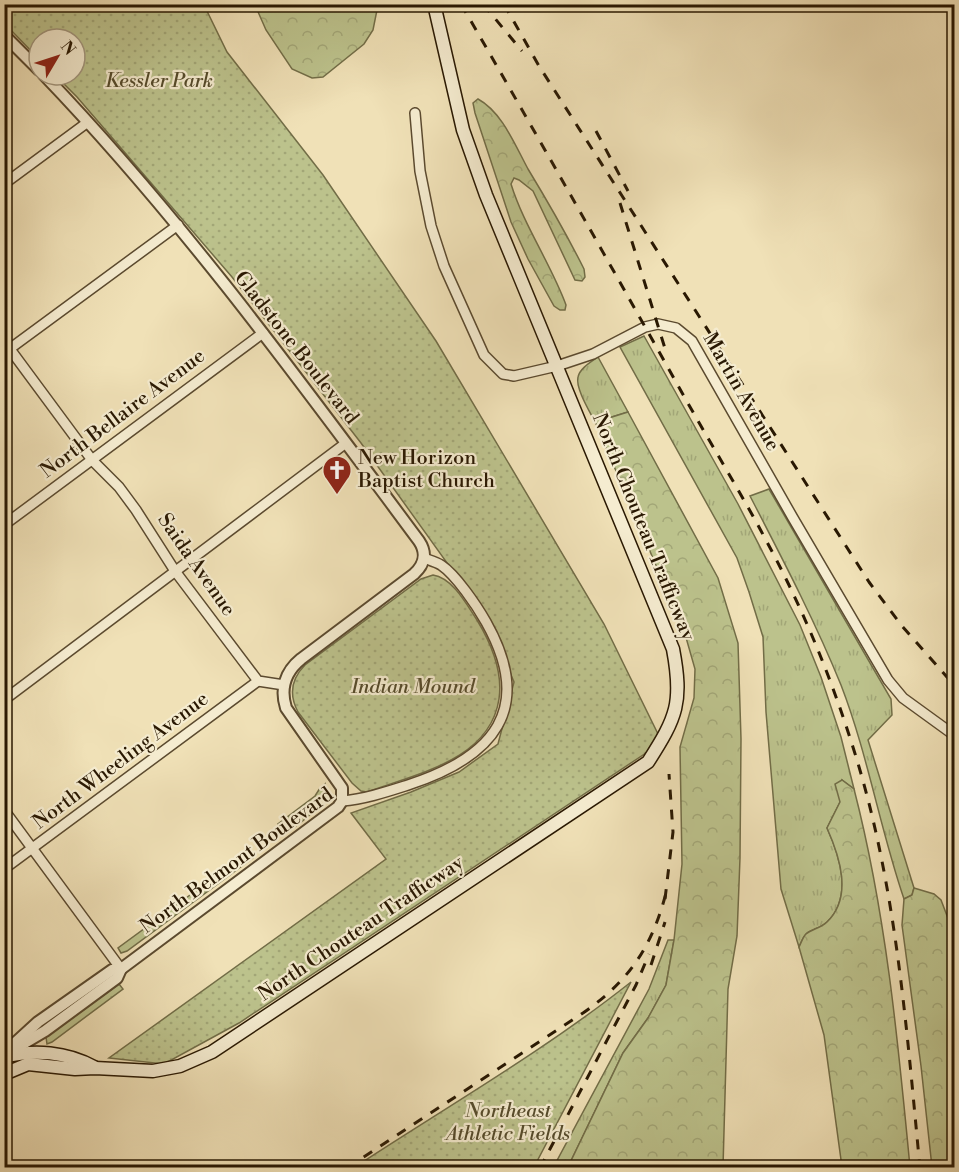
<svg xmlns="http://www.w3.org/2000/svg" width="959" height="1172" viewBox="0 0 959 1172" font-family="'Libre Bodoni',serif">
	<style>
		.grass { fill: url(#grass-tufts); stroke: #726d47; stroke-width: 1.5 }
		.forest { fill: url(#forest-crowns); stroke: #726d47; stroke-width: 1.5 }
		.park { fill: url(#park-dots); stroke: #726d47; stroke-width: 1.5 }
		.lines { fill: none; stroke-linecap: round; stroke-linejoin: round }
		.minor-casing { stroke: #5b4a2f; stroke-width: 12 }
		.tertiary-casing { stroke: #5b4a2f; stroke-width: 14 }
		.secondary-casing { stroke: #291802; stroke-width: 15 }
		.minor { stroke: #f5ecd0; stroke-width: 9 }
		.tertiary { stroke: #f5ecd0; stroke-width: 10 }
		.secondary { stroke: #f5ecd0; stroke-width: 12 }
		.rail { stroke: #291802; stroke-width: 3; stroke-dasharray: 10 10; stroke-linecap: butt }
		.labels { text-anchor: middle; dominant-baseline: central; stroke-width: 4.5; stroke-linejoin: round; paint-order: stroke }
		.park-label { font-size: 20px; font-style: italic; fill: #554b2b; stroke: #f5ecd0 }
		.street-label { font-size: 20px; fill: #291802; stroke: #f5ecd0 }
		.poi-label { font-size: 20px; fill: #291802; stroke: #f5ecd0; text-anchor: start }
	</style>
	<defs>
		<pattern id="grass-tufts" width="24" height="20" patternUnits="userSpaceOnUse" patternTransform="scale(1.5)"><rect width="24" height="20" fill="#bcc28c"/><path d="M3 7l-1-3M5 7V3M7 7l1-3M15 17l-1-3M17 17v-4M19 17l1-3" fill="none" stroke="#a2a677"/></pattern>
		<pattern id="forest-crowns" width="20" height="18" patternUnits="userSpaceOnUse" patternTransform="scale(1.5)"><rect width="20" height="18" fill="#bcc28c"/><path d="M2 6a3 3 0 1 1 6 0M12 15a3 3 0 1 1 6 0" fill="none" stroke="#a2a677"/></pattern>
		<pattern id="park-dots" width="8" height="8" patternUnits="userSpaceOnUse" patternTransform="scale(1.5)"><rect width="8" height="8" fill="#bcc28c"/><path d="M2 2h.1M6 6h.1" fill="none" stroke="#a2a677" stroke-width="1.8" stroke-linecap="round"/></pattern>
	</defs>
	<rect width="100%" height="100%" fill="#f0e1b7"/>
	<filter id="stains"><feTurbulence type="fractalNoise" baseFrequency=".00333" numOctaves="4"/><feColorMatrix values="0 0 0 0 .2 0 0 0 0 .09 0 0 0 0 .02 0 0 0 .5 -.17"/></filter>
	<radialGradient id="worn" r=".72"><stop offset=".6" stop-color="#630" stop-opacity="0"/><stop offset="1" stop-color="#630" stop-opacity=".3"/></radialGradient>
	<g class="grass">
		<path d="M644,336L738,504L800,625L821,677L841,737L854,789L842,780L840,802L827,828C840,857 853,897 827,922C821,928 812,929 806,934C803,937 801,943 799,947L781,889L766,712L763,637L749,592L737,558L620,347Z"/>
		<path d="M598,357L628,412L612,417L597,426C592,415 575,389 578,377C580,368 591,362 598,357Z"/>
		<path d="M769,489L891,699L892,715L868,740L914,888L912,895L904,899C880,829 868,755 841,685C815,621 782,558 750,496Z"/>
		<path d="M325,784C323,810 304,820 285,834L278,824L315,796L320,788Z"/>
		<polygon points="250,851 254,857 127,951 121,953 118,948"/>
		<polygon points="668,940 674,940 666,985 648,1018 623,1053 568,1167 553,1168 649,989"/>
		<polygon points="119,984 123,989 52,1042 47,1044 46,1037"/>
	</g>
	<g class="forest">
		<polygon points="255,5 378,5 373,30 364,44 323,77 312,78 292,69 266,30"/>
		<path d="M478,99C502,112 515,145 528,169C548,202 567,235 584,269L585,277L582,281L575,280L533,191L519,180L514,178L511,184C524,226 551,264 566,305L565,310H560L554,306L528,259L511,222L475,113L473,103Z"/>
		<polygon points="628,412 718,578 738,643 741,739 740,858 737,936 728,989 723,1167 568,1167 623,1053 648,1018 666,985 674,940 682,864 680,747 694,698 695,669 685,634 597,426 612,417"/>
		<path d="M842,780L854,789C886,913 898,1041 910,1167H842L824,1035L799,947C801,943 803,937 806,934C812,929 821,928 827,922C853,897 840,857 827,828L840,802L835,784Z"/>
		<polygon points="914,888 934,894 941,900 954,934 954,1167 932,1167 921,1066 902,925 904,899 912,895"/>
	</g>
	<g class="park">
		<polygon points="4,5 204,5 227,52 323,175 436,341 604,624 658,734 649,751 239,1023 164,1064 109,1058 386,859 351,813 411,792 459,772 498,744 514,682 488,620 361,443 232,277 77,97 55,75 75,75 75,39 39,39 39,59 5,24"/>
		<path d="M433,575C453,578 467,605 477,620C491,643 503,672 499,699C490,760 416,774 367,792L361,791L352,783L298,712C289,695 291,679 305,665L421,579Z"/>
		<path d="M631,982L534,1167H355C448,1106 544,1051 631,982Z"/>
	</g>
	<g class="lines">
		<g class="minor-casing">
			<g id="minor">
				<polyline points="415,113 420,171 431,226 444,266 484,355 503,374 514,376 557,366 593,354 645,327 658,324 676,328 692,341 793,518 888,680 903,698 954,735"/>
				<polyline points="4,184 88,122"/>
				<polyline points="4,341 92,460 119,487 136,510 175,571 258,681 284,685"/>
				<polyline points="4,353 178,225"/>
				<polyline points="4,525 263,333"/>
				<polyline points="4,700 346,443"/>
				<path d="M342,801C365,799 386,792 408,785C494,757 535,709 486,622C477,606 456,575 441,565C436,562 429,560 424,558"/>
				<polyline points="4,810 121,969"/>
				<polyline points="4,869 258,681"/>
			</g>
		</g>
		<g class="tertiary-casing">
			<g id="tertiary">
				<polyline points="4,35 39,70"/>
				<polyline points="18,1047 45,1031 117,978 121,969"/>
				<path d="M4,1053L38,1022L112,970L121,969L338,807L342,801V788L286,708C280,689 285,672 301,659L414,574C425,564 427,553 419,541C300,381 182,219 44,75"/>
			</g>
		</g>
		<g class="secondary-casing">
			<g id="secondary">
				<path d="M4,1057C34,1049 67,1052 94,1067"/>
				<path d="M4,1074L28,1064L75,1069L95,1068L153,1071L180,1066L212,1052L648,762C677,717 683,702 673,649L486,195L463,130L434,4"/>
			</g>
		</g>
		<use href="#minor" class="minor"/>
		<use href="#tertiary" class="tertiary"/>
		<use href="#secondary" class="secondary"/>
		<g class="rail">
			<path d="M461,4C537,135 611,266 685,398C712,446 741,493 767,542C801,605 829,672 851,741C896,879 906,1024 920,1168"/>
			<polyline points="483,4 522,51"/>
			<polyline points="504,4 539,66 869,582 902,626 954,685"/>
			<polyline points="596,131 628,191"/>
			<polyline points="620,203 667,355"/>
			<polyline points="665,899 673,832 669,774"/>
			<polyline points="651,965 665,922"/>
			<path d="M347,1168L583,1013C629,981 652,947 666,893"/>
			<polyline points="540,1168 636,985 649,954"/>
		</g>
	</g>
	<defs>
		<g id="church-pin" transform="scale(1.5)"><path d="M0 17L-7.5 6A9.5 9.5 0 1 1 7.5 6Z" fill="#8f2418" stroke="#f5ecd0"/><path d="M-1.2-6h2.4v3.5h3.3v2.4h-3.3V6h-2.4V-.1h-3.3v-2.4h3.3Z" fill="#fff"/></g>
	</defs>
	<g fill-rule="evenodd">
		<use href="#church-pin" x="337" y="470"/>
	</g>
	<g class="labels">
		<g class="park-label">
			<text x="159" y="81">Kessler Park</text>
			<text x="413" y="687">Indian Mound</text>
			<text x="508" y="1111">Northeast<tspan x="508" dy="23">Athletic Fields</tspan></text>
		</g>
		<g class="street-label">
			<text transform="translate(296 348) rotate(52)">Gladstone Boulevard</text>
			<text transform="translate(741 392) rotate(60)">Martin Avenue</text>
			<text transform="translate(123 414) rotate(-37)">North Bellaire Avenue</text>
			<text transform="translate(643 527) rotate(68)">North Chouteau Trafficway</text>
			<text transform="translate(196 565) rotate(55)">Saida Avenue</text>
			<text transform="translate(121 761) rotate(-37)">North Wheeling Avenue</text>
			<text transform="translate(237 861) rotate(-36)">North Belmont Boulevard</text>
			<text transform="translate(361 929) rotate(-34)">North Chouteau Trafficway</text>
		</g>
		<g class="poi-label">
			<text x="358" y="458">New Horizon<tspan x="358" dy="23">Baptist Church</tspan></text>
		</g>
	</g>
	<rect width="959" height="1172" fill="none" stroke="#f0e1b7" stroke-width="24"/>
	<rect x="6" y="6" width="947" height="1160" fill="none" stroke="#291802" stroke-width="3"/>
	<rect x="12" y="12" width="935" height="1148" fill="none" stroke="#291802" stroke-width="1.5"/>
	<g transform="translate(57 57) rotate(51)"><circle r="28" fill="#f5ecd0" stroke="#a3977e" stroke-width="1.5"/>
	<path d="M0-4.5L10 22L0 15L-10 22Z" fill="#8f2418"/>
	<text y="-9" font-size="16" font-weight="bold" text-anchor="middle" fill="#291802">N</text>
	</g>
	<rect width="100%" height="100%" filter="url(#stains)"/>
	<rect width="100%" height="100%" fill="url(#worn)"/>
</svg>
